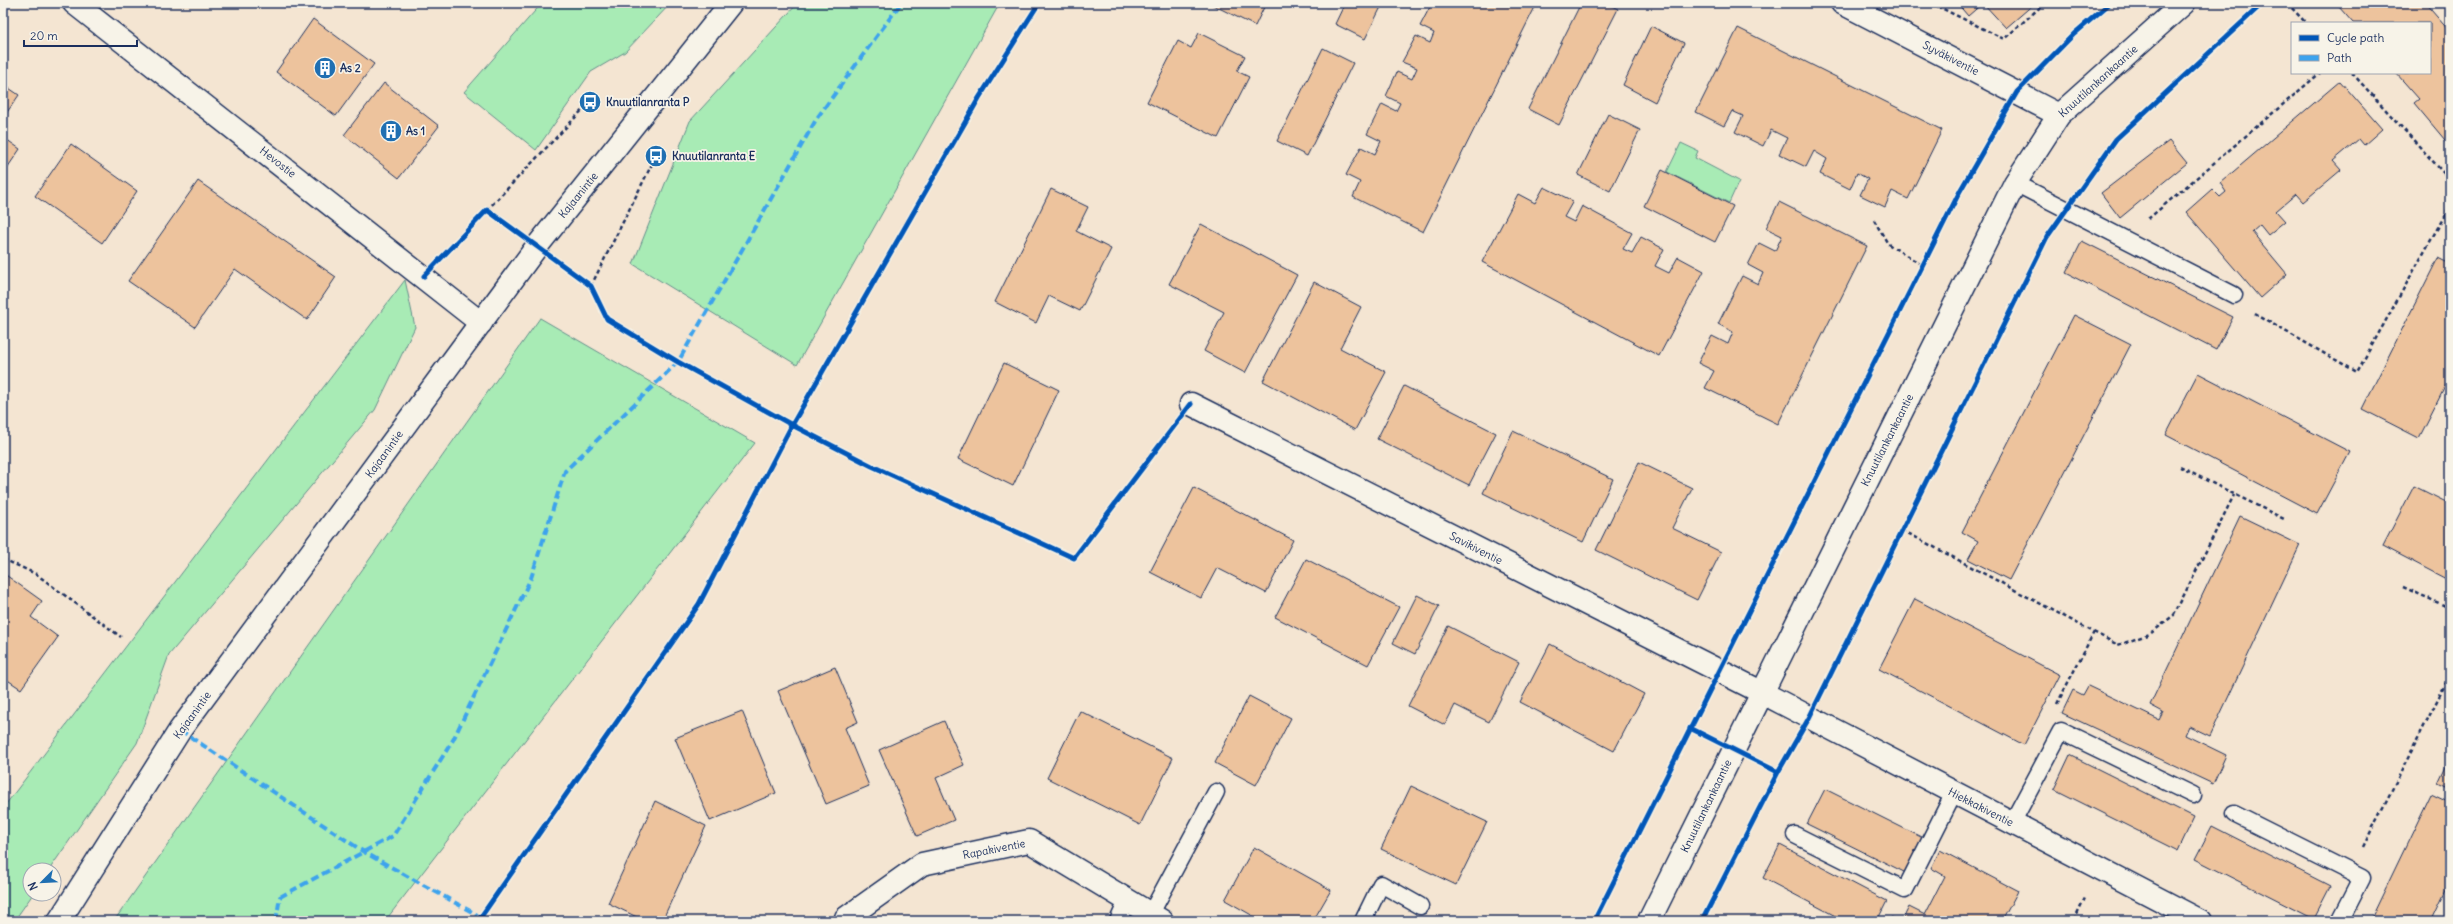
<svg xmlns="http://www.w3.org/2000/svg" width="2453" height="924" viewBox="0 0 2453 924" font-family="Delius,sans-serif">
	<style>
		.green { fill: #a8ebb5; stroke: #628d8a }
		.building { fill: #edc39d; stroke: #1b2f5e }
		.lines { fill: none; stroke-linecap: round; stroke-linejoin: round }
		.lane-casing { stroke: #1b2f5e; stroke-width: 19 }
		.street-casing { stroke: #1b2f5e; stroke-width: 25 }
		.secondary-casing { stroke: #1b2f5e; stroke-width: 25 }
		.path { stroke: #1b2f5e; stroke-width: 2.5; stroke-dasharray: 4 3; stroke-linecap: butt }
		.lane { stroke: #f7f3e8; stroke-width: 16 }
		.street { stroke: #f7f3e8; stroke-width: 22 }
		.secondary { stroke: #f7f3e8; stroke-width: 22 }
		.quiet { stroke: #3da3ed; stroke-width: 4; stroke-dasharray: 8 4; stroke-linecap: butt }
		.cycleway-casing { stroke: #f7f3e8; stroke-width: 8 }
		.cycleway { stroke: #0057b8; stroke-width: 5 }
		.labels { text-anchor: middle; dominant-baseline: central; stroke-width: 3.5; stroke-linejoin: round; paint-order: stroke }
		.street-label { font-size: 11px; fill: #1b2f5e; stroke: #f7f3e8 }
		.poi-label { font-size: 11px; font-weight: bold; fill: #1b2f5e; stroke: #f7f3e8; text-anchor: start }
	</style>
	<rect width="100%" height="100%" fill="#f4e5d2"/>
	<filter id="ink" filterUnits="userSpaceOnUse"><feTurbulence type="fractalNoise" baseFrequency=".025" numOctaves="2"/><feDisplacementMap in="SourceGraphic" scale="8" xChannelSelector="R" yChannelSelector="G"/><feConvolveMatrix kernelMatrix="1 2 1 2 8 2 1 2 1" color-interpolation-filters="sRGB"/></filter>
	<g filter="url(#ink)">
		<g class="green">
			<polygon points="542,3 671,3 625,52 591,72 536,150 464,92"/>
			<polygon points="798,3 1000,3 797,365 633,264 690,121"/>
			<polygon points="1681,143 1698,151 1695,158 1739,181 1729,203 1667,172"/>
			<polygon points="405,280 415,327 375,410 169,655 137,743 49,870 30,870 30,894 33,894 14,921 3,921 3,808"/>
			<polygon points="540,318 755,443 385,921 114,921"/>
		</g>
		<g class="building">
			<polygon points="1209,3 1266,3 1255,26"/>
			<polygon points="1345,3 1383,3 1365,39 1335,24"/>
			<polygon points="1432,3 1537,3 1423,232 1353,197 1360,182 1346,175 1361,147 1375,154 1381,141 1367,134 1382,104 1396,111 1400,103 1386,96 1397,72 1412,79 1417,68 1402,62 1416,36 1430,43 1434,33 1420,26"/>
			<polygon points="1581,3 1605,3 1618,9 1559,125 1528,109"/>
			<polygon points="1957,3 1983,3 1968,16"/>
			<polygon points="1983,3 2035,3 2006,28"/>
			<polygon points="2344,3 2425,3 2450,32 2450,146 2414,103 2419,99 2396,73 2430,73 2430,23 2353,23 2339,7"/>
			<polygon points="313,19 374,64 336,116 276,72"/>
			<polygon points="1651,26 1684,43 1655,102 1623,85"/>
			<polygon points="1738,28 1942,130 1908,199 1892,191 1885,207 1860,195 1868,179 1857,173 1850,189 1820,174 1827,159 1814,151 1806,167 1779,154 1787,138 1771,130 1763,146 1735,132 1743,116 1732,111 1724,126 1696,112"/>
			<polygon points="1199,33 1245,56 1237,71 1249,77 1218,138 1147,102 1178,41 1191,48"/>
			<polygon points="1323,48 1353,63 1307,156 1277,141"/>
			<polygon points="2340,81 2382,129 2364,145 2359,139 2333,161 2341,170 2303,202 2296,194 2276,211 2285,221 2268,235 2260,225 2252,232 2287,274 2260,298 2186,212 2212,189 2220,197 2226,192 2220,183"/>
			<polygon points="384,83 439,126 399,178 344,135"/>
			<polygon points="3,84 19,95 3,118"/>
			<polygon points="1608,114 1640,130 1610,191 1578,175"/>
			<polygon points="3,137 20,149 3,174"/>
			<polygon points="2169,141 2187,163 2120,218 2101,193"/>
			<polygon points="71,144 137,191 102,243 35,196"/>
			<polygon points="1662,170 1733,206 1715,242 1644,206"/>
			<polygon points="198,181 336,277 307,320 235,269 195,327 128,281"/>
			<polygon points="1544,187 1573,201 1564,217 1574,222 1582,206 1632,233 1623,249 1632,253 1641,237 1664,249 1655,266 1669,273 1678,257 1704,271 1659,356 1482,262 1518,194 1535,203"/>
			<polygon points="1051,189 1088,207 1076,231 1111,249 1080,311 1049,296 1036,323 995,302"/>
			<polygon points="1779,202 1867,246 1778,424 1705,388 1714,371 1698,363 1712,336 1728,344 1733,332 1718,324 1742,276 1758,284 1763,273 1748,265 1759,243 1775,251 1782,236 1766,228"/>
			<polygon points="1201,224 1297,275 1245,373 1204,351 1224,312 1169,284"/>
			<polygon points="2082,241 2233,317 2216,350 2066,273"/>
			<polygon points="2438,258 2450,264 2450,377 2419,438 2362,409"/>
			<polygon points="1314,282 1361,307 1340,348 1386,372 1355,430 1263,381"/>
			<polygon points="2074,315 2131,344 2009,580 1968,559 1978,541 1962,532"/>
			<polygon points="1004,363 1059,390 1013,486 958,459"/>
			<polygon points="2198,373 2350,452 2317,514 2166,435"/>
			<polygon points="1404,386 1496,433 1469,485 1377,439"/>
			<polygon points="1513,431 1613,479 1583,542 1483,493"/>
			<polygon points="1639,462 1692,488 1672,528 1721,552 1697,600 1596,550"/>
			<polygon points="2414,486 2450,504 2450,581 2383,546"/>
			<polygon points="1194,488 1293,540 1266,593 1217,568 1201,598 1150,572"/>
			<polygon points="2240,516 2300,545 2210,736 2189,726 2185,735 2226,755 2213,784 2062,713 2073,690 2083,695 2088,686 2159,720 2163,712 2150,705"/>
			<polygon points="1306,559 1399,607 1368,665 1275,617"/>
			<polygon points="3,573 42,601 31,617 58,637 21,689 3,677"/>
			<polygon points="1417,595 1439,606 1415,654 1393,643"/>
			<polygon points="1915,599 2060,675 2024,745 1879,669"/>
			<polygon points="1448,626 1519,662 1489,722 1455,705 1445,725 1408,706"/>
			<polygon points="1550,644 1644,694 1614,751 1520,702"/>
			<polygon points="835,667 858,722 845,728 869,786 826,804 778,691"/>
			<polygon points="1249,696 1291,718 1256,785 1215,763"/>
			<polygon points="742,711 776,793 710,821 675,738"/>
			<polygon points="1080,711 1173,758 1140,825 1047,778"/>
			<polygon points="944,721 964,765 936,778 954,820 917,836 879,750"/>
			<polygon points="2070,755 2194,817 2178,851 2054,789"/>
			<polygon points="2450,757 2450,789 2438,783"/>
			<polygon points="1411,786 1487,822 1456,885 1381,849"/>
			<polygon points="1825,789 1923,838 1906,873 1807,824"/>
			<polygon points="2431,794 2450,803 2450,881 2431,921 2370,921"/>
			<polygon points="655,801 706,826 662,921 645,921 608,903"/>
			<polygon points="2212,826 2330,886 2313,919 2195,859"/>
			<polygon points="1780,845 1887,901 1877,921 1845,921 1763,878"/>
			<polygon points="1254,847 1331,890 1313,921 1262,921 1225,900"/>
			<polygon points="1940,850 2018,891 2002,921 1902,921 1909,907 1925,915 1945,876 1931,868"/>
		</g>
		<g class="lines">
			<g class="lane-casing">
				<g id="lane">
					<polyline points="2015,183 2234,295"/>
					<polyline points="2234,814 2362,878 2340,921"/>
					<polyline points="2012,823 2061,731 2193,795"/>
					<polyline points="1795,835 1905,890 1954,793"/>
					<polyline points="1150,915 1216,792"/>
					<polyline points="1118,921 1127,901"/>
					<polyline points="1363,921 1381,884 1420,906"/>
				</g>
			</g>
			<g class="street-casing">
				<g id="street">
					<polyline points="74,3 481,323"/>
					<polyline points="1842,3 2059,115"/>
					<polyline points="1191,404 1761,692 2201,921"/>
					<polyline points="846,918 922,864 1029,841 1162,921"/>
				</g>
			</g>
			<g class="secondary-casing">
				<g id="secondary">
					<polyline points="59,921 180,730 538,245 731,3"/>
					<polyline points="1649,921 2015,183 2059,115 2184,3"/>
				</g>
			</g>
			<g class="path">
				<polyline points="1931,3 2004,39 2045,3"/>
				<polyline points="2287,3 2306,23"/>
				<polyline points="2352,73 2450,180"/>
				<polyline points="487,210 590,102"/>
				<polyline points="2148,219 2320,73"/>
				<polyline points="1874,220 1888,244 1922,265"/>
				<polyline points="591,286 656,156"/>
				<polyline points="2255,314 2357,372 2450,206"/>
				<polyline points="2180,467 2286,520"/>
				<polyline points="1902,530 2118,645 2150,634 2174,615 2234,495"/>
				<polyline points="3,559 36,574 121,637"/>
				<polyline points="2403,587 2450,608"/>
				<polyline points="2057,704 2094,632"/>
				<polyline points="2363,847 2450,675"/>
				<polyline points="1891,921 1893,916"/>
				<polyline points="2074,921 2086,896"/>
			</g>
			<use href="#lane" class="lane"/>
			<use href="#street" class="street"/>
			<use href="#secondary" class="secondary"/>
			<g class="quiet">
				<polyline points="180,730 364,852 481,917"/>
				<polyline points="276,921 280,897 393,836 453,740 531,578 565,471 678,362 817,118 901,3"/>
			</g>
			<g class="cycleway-casing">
				<g id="cycleway">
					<polyline points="424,276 487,210 591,286 607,319 678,362 792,425 872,466 1074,558 1191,404"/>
					<polyline points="1690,728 1778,772"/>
					<polyline points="478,921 699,604 792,425 979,98 1039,3"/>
					<polyline points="1594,921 1960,191 2017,92 2074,34 2110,3"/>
					<polyline points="1702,921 1778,772 1809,718 2047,237 2116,139 2263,3"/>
				</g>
			</g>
			<use href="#cycleway" class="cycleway"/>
		</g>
	</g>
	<defs>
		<g id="building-disc" transform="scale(1.15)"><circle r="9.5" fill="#1f6fb2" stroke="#f7f3e8"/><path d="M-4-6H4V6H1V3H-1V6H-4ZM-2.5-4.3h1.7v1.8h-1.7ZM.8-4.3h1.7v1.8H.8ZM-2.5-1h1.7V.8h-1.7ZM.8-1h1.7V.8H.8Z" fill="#fff"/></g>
		<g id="bus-disc" transform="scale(1.15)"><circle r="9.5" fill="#1f6fb2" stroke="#f7f3e8"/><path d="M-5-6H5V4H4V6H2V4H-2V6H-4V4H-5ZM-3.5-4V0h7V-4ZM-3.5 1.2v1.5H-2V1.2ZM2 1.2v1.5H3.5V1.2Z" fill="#fff"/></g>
	</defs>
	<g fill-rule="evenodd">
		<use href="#building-disc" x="325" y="68"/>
		<use href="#bus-disc" x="590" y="102"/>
		<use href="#building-disc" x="391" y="131"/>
		<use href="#bus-disc" x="656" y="156"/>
	</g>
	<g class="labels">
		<g class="street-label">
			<text transform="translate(1951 58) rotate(27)">Syväkiventie</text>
			<text transform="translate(2098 81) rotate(-42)">Knuutilankankaantie</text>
			<text transform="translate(278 162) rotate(38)">Hevostie</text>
			<text transform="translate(578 195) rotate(-51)">Kajaanintie</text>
			<text transform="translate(1887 440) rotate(-63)">Knuutilankankaantie</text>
			<text transform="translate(384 454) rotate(-54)">Kajaanintie</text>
			<text transform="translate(1476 548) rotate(27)">Savikiventie</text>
			<text transform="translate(192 715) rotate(-54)">Kajaanintie</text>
			<text transform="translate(1706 806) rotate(-64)">Knuutilankankaantie</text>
			<text transform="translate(1981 807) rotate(27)">Hiekkakiventie</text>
			<text transform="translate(994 849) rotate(-11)">Rapakiventie</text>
		</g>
		<g class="poi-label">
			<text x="340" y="68">As 2</text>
			<text x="606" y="102">Knuutilanranta P</text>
			<text x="406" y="131">As 1</text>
			<text x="672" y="156">Knuutilanranta E</text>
		</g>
	</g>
	<rect width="2453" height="924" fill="none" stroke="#f7f3e8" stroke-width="16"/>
	<rect x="8" y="8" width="2437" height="908" fill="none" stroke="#1b2f5e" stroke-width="1.5" filter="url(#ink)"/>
	<rect x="2291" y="22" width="140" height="52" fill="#f7f3e8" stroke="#9fa5b1"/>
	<rect x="2299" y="35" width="20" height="6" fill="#0057b8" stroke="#9fa5b1"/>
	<text x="2327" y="42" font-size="12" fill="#1b2f5e">Cycle path</text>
	<rect x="2299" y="55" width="20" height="6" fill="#3da3ed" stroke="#9fa5b1"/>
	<text x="2327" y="62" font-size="12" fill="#1b2f5e">Path</text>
	<g transform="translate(42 882) rotate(246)"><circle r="19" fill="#f7f3e8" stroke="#9fa5b1"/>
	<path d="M0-3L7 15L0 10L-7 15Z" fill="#1f6fb2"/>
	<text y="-6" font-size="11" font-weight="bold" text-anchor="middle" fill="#1b2f5e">N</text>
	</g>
	<path d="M24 40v6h113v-6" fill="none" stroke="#1b2f5e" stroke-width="2"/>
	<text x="30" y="40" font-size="12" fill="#1b2f5e" stroke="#f7f3e8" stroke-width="3" paint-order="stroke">20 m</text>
</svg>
